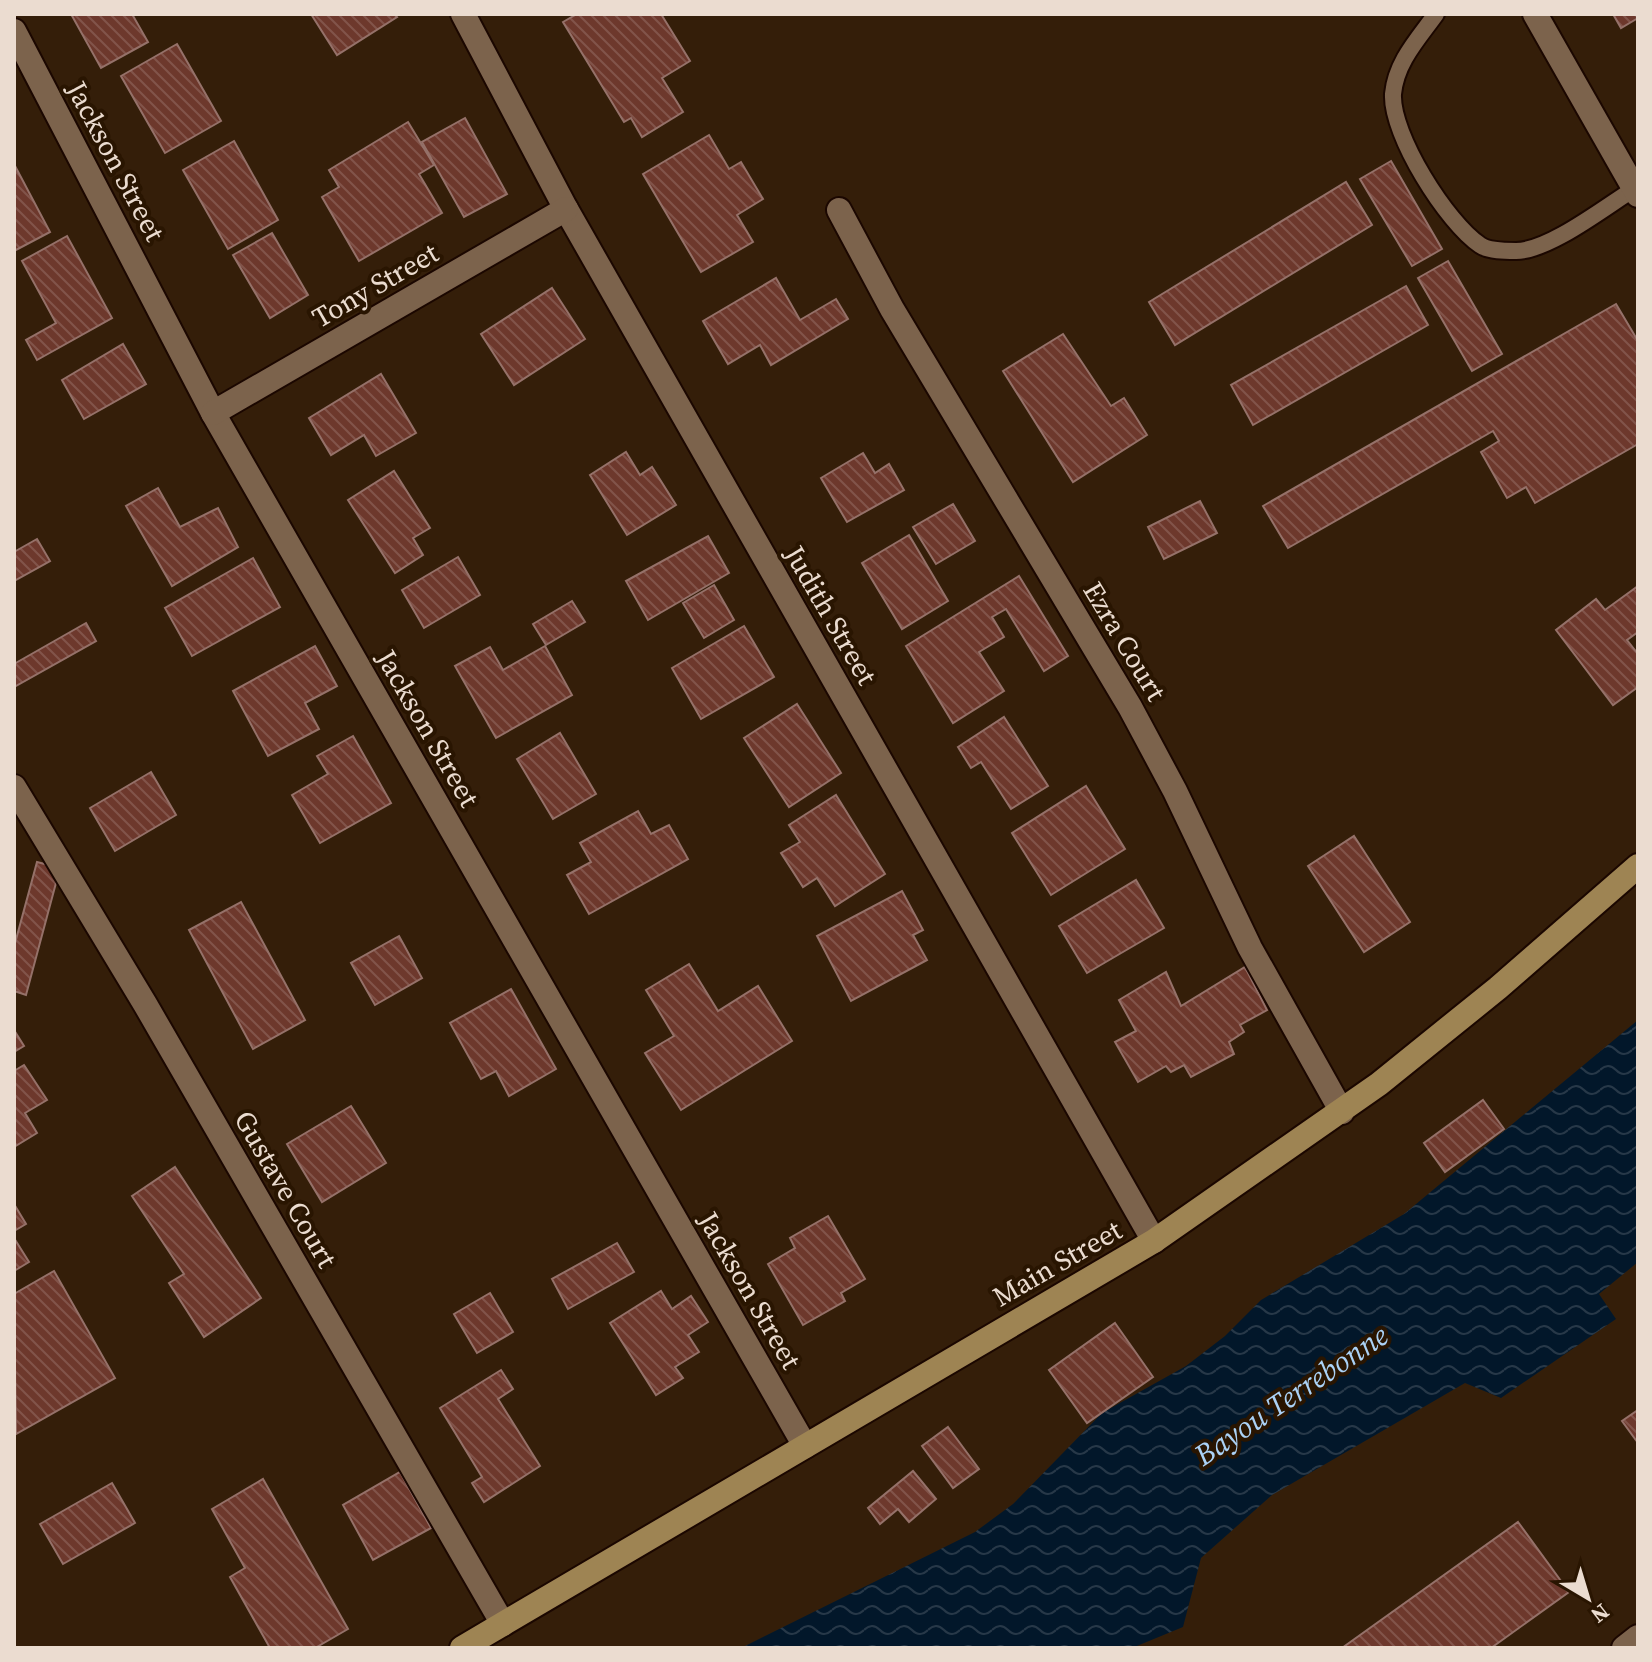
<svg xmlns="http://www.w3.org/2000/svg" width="1652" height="1662" viewBox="0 0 1652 1662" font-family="'Source Serif 4',serif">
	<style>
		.water { fill: url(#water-waves) }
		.building { fill: url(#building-back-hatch); stroke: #957169; stroke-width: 2 }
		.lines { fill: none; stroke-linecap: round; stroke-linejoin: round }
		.lane-casing { stroke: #1b0700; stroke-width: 20 }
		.street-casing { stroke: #1b0700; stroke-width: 28 }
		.secondary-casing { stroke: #1b0700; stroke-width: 28 }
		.primary-casing { stroke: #1b0700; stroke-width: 28 }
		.lane { stroke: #7c634c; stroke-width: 16 }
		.street { stroke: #7c634c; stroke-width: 24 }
		.secondary { stroke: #7c634c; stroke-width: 24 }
		.primary { stroke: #9e8453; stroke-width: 24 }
		.labels { text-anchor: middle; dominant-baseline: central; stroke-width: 8; stroke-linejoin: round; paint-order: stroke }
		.street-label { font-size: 28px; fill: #ebdcd0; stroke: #291501 }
		.water-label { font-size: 30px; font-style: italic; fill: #abd2f6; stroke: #291501 }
	</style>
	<defs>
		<pattern id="water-waves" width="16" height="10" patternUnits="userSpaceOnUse" patternTransform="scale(2)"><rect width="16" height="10" fill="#02172a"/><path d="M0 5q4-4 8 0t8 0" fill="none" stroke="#273848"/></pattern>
		<pattern id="building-back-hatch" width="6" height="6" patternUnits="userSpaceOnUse" patternTransform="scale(2)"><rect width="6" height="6" fill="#6d382c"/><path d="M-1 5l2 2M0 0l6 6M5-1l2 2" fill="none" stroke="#82544a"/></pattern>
	</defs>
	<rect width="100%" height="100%" fill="#341e09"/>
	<polygon class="water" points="1638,1020 1638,1262 1599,1294 1616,1319 1501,1398 1465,1383 1272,1495 1201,1558 1183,1627 1132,1648 741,1648 975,1532 1013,1504 1102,1413 1186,1366 1225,1336 1261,1300 1404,1214"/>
	<g class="building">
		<polygon points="71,14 132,14 148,42 101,68"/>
		<polygon points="311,14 394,14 397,17 337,55"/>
		<polygon points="577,14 661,14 690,61 662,78 683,112 642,137 631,118 624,122 563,22"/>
		<polygon points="1613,14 1638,14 1638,18 1621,28"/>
		<polygon points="177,44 221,121 165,153 121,76"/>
		<polygon points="465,118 507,194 464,217 422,142"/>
		<polygon points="408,122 434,165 419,174 442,213 359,261 322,197 339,187 329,170"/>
		<polygon points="709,135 729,169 741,162 763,199 737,215 753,242 701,272 643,174"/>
		<polygon points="234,141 278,220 228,249 183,170"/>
		<polygon points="1391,161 1442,249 1412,266 1360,179"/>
		<polygon points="14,164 50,232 14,251"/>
		<polygon points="1346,182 1372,225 1175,345 1149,302"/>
		<polygon points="272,233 308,295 270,318 233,255"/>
		<polygon points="67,236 112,318 37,360 26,340 56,323 22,261"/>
		<polygon points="1448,261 1502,354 1472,371 1418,278"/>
		<polygon points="776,278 800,320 836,299 848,319 771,365 760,345 728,364 703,321"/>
		<polygon points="1406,286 1428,325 1253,425 1231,385"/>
		<polygon points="552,288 585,339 514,385 481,334"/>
		<polygon points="1616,304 1638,341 1638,444 1535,503 1526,487 1507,498 1481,452 1499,441 1493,431 1288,548 1263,506"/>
		<polygon points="1063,334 1111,406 1124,398 1147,435 1073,482 1003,371"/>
		<polygon points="123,344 146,384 84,419 62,380"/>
		<polygon points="381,374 416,433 376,456 364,435 331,455 309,418"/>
		<polygon points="626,452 640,475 652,467 676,505 627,535 590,475"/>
		<polygon points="863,453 875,473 889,464 904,490 847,522 821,478"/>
		<polygon points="394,471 430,528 413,538 423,555 395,573 348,500"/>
		<polygon points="158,488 180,527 218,508 238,547 172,586 126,506"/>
		<polygon points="1200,501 1217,533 1164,559 1148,527"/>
		<polygon points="953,504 975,541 936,564 913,527"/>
		<polygon points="909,535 948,601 902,629 862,563"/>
		<polygon points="708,536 729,573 648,620 626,581"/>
		<polygon points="37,539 50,561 14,581 14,552"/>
		<polygon points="458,557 480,595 424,628 402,590"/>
		<polygon points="253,558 280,607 192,656 165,608"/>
		<polygon points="1019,576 1068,656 1044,671 1006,609 992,617 1004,637 979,652 1004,691 953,723 906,646"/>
		<polygon points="714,585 734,620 704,638 683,603"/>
		<polygon points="1638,586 1638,632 1627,640 1638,654 1638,687 1613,705 1556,630 1596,599 1605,610"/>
		<polygon points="572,601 585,622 546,645 533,624"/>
		<polygon points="86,623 96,641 14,687 14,664"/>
		<polygon points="744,626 774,677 701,719 672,668"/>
		<polygon points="315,646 337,686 305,703 319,729 268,756 233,691"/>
		<polygon points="545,646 572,695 496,738 455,666 490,647 503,670"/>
		<polygon points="797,704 841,773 789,807 744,738"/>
		<polygon points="1004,717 1048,786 1011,809 981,762 971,768 958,747"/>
		<polygon points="560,733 596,794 553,819 517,759"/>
		<polygon points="353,736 391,803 320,843 292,795 328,774 317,756"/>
		<polygon points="151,772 176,815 115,851 90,808"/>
		<polygon points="1086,786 1125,849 1051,895 1012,833"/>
		<polygon points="836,795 885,874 835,906 817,878 803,887 781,853 800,842 789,825"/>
		<polygon points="638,811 651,834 669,825 688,859 589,914 567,875 591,862 580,843"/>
		<polygon points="1354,836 1410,922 1364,952 1308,866"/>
		<polygon points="37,862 60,868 26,995 14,991 14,947"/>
		<polygon points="1136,880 1164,928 1087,973 1059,926"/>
		<polygon points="902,891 923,930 913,935 927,960 851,1001 817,936"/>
		<polygon points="241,902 305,1020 253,1049 189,930"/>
		<polygon points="399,936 422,978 375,1005 351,963"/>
		<polygon points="689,964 718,1011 758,986 792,1041 681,1110 645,1053 674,1036 646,990"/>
		<polygon points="1245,967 1267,1010 1240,1025 1244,1032 1229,1042 1234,1054 1191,1077 1184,1065 1171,1072 1166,1066 1138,1082 1115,1042 1136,1031 1119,1000 1166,972 1181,1006"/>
		<polygon points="511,989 556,1069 509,1096 496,1071 481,1079 450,1023"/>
		<polygon points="14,1030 24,1046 14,1052"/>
		<polygon points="24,1065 47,1100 25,1113 37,1133 14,1147 14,1071"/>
		<polygon points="1483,1100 1504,1129 1445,1172 1424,1143"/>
		<polygon points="351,1106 386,1163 322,1202 287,1144"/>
		<polygon points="175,1167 261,1298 204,1337 169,1283 184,1274 132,1196"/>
		<polygon points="14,1204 26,1224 14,1231"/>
		<polygon points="828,1216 865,1279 841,1293 845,1301 803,1325 768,1264 795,1248 790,1238"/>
		<polygon points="14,1238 29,1262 14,1271"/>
		<polygon points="617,1243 634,1272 568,1309 552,1279"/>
		<polygon points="54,1271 115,1378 16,1434 14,1294"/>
		<polygon points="661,1291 672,1309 691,1296 708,1322 688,1335 699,1352 675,1367 683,1378 656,1395 610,1323"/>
		<polygon points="490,1293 513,1332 477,1353 454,1314"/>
		<polygon points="1115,1323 1153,1377 1087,1423 1049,1370"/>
		<polygon points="501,1370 513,1389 498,1399 540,1466 484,1502 472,1483 482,1477 440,1408"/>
		<polygon points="1638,1410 1638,1443 1622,1421"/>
		<polygon points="948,1427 979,1469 953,1488 922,1446"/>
		<polygon points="913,1471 936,1499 909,1522 898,1509 880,1524 868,1508"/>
		<polygon points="400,1472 431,1528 373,1560 343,1505"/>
		<polygon points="263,1479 348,1629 315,1648 270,1648 230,1577 245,1568 212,1509"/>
		<polygon points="112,1483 135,1523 63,1564 40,1524"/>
		<polygon points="1518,1522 1569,1592 1491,1648 1342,1648"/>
	</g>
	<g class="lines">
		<g class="lane-casing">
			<path id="lane" d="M1436,14C1418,39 1396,62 1393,94C1391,135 1447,223 1480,245C1488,251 1506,251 1516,251C1549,251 1605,207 1634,189"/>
		</g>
		<g class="street-casing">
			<g id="street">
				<polyline points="463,14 566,209 1154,1241"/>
				<polyline points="1535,14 1638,195"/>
				<polyline points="14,31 213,413 805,1446"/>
				<polyline points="839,210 892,309 1130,707 1175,791 1250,948 1342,1112"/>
				<polyline points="213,413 566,209"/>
				<polyline points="14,787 145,1004 503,1624"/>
			</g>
		</g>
		<g class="secondary-casing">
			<polyline id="secondary" points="1624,1648 1638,1637"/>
		</g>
		<g class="primary-casing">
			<polyline id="primary" points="462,1648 1154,1241 1379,1084 1498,988 1638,866"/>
		</g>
		<use href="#lane" class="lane"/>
		<use href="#street" class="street"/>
		<use href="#secondary" class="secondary"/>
		<use href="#primary" class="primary"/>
	</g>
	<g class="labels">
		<g class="street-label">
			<text transform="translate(116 161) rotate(62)">Jackson Street</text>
			<text transform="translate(375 285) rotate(-30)">Tony Street</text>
			<text transform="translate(831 615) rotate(60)">Judith Street</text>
			<text transform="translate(1125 641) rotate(59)">Ezra Court</text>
			<text transform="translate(428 728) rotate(60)">Jackson Street</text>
			<text transform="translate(286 1189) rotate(60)">Gustave Court</text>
			<text transform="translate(1057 1263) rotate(-30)">Main Street</text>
			<text transform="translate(750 1290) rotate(60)">Jackson Street</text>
		</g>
		<g class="water-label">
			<text transform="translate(1291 1395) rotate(-34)">Bayou Terrebonne</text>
		</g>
	</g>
	<rect width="1652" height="1662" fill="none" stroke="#ebdcd0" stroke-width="32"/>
	<g transform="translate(1588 1598) rotate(142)" stroke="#291501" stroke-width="6" paint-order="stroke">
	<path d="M0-6L14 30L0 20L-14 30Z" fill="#ebdcd0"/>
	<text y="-12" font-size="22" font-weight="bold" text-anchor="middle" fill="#ebdcd0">N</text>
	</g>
</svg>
